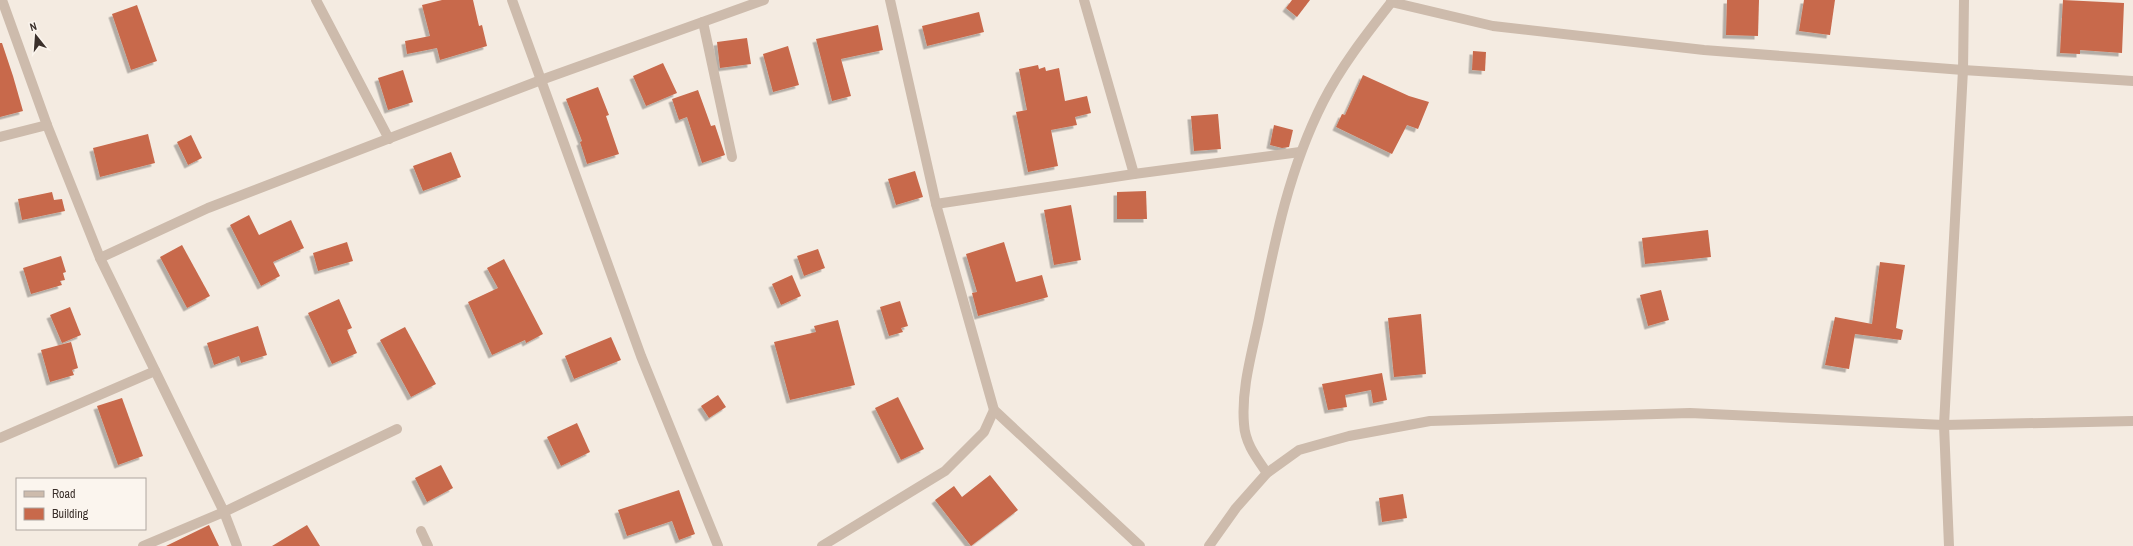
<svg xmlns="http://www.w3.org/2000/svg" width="2133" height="546" viewBox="0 0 2133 546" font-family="'Archivo Narrow',sans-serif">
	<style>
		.building { fill: #c8694b; filter: url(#shadow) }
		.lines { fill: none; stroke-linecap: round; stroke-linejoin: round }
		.minor { stroke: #cdbbac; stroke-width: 10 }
	</style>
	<defs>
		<filter id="shadow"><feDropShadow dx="-3.5" dy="3.5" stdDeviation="0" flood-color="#0004"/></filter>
	</defs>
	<rect width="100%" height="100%" fill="#f4ebe1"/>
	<g class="building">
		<polygon points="442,0 473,0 479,26 482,25 487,46 440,60 437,48 407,54 405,41 430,36 422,5"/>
		<polygon points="1292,0 1310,0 1297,17 1286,8"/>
		<polygon points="1727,0 1759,0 1758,36 1726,35"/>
		<polygon points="1804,0 1835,0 1830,35 1799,31"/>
		<polygon points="2063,0 2124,3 2122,53 2080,50 2080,54 2060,53"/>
		<polygon points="137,5 157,61 131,70 112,14"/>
		<polygon points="979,12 984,32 927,46 922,26"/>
		<polygon points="878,25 883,50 841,59 851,96 832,101 816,39"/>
		<polygon points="747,38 751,64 720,68 717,42"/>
		<polygon points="0,43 2,43 13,76 23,111 0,117"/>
		<polygon points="788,46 799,85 773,92 763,54"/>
		<polygon points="1473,51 1486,52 1485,71 1472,70"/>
		<polygon points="663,63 677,93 646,106 633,76"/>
		<polygon points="1038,65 1039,69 1045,67 1046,71 1059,68 1065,101 1087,96 1091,113 1075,117 1077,125 1051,130 1058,166 1028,172 1016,112 1027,110 1019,69"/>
		<polygon points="403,70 413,102 388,110 378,78"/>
		<polygon points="1363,75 1409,96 1429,102 1418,129 1407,125 1392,154 1336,127 1342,114 1345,115"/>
		<polygon points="598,87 609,115 606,116 619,154 587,164 580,142 582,141 566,99"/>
		<polygon points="698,90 711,126 715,125 725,155 702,163 687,117 679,120 672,99"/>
		<polygon points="1218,114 1221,149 1194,151 1191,116"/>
		<polygon points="1274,125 1293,130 1289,147 1282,148 1270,145"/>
		<polygon points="148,134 155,163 100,177 93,148"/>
		<polygon points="191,135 202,158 188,165 177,142"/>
		<polygon points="451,152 461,177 423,191 413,166"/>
		<polygon points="915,171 923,197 896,205 888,179"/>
		<polygon points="1146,191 1147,219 1117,219 1117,192"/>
		<polygon points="52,192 54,200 62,199 65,211 22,220 18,199"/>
		<polygon points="1071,205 1081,260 1054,265 1044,210"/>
		<polygon points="249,215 259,235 291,220 304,248 273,262 280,276 261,286 230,225"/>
		<polygon points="1708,230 1711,257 1645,264 1642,238"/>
		<polygon points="347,242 353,261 318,271 313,253"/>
		<polygon points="1004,242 1016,282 1042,275 1048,297 978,316 972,293 977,292 966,254"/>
		<polygon points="182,245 210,296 187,308 160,257"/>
		<polygon points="818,249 825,268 804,276 797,256"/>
		<polygon points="61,256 66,272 63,273 65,280 60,281 62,285 31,294 23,268"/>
		<polygon points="504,259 543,334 526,343 525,340 492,355 468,302 498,288 487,268"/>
		<polygon points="1880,262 1905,265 1896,328 1903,330 1901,340 1855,334 1849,369 1825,365 1835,317 1872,324"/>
		<polygon points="792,275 801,296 781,305 772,284"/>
		<polygon points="1661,290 1669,320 1648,326 1640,295"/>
		<polygon points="339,299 352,328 347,330 357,353 332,364 308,313"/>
		<polygon points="900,301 908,326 901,328 903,332 889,336 880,307"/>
		<polygon points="70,307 81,335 62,343 50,315"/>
		<polygon points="1421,314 1426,374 1394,377 1388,318"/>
		<polygon points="838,320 855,385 790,400 774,342 816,332 814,326"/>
		<polygon points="258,326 267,355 241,363 239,356 214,365 207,343"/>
		<polygon points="405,327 436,384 411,397 380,340"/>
		<polygon points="611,337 621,360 574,379 565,356"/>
		<polygon points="71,342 78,368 72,370 74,375 50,382 41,350"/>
		<polygon points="1382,373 1387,400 1373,403 1371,390 1345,395 1347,407 1328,410 1322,384"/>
		<polygon points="718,395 726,407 709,418 701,406"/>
		<polygon points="898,397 924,449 901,460 875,408"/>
		<polygon points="122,398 143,456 118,465 97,406"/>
		<polygon points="577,423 590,452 561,466 547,437"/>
		<polygon points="441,465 453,488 427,502 415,478"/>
		<polygon points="990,475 1018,510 971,546 935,500 954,486 962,497"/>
		<polygon points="679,490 695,534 679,540 672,521 627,536 618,510"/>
		<polygon points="1403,494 1407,518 1382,522 1379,498"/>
		<polygon points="209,525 219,546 166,546 207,526"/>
		<polygon points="307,525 320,546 272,546"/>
	</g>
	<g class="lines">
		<g class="minor">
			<polyline points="2,0 47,125 100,258 224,512 397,429"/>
			<polyline points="316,0 389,139"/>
			<polyline points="512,0 641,356 718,546"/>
			<polyline points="890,0 936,204 994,410 1140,546"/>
			<polyline points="1084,0 1134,174"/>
			<polyline points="1391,2 1493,26 1704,50 1963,70 2133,81"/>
			<polyline points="703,22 732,157"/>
			<polyline points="0,137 47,125"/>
			<polyline points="936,204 1134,174 1300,152"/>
			<polyline points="100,258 208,208 541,80 764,0"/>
			<polyline points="0,438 155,371"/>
			<path d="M1267,473C1256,457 1245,443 1244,424C1241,389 1252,353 1259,319C1274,245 1288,171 1323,102C1341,66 1368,32 1393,0"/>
			<polyline points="421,531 428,546"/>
			<polyline points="143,546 224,512 237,546"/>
			<polyline points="822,546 945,471 984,432 994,410"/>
			<polyline points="1209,546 1236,508 1267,473 1299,450 1349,436 1430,421 1690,413 1944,425 2133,421"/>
			<polyline points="1949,546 1944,425 1963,70 1964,0"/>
		</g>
	</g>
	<rect x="16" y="478" width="130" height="52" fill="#fbf5ee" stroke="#aea6a0"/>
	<rect x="24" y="491" width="20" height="6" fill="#cdbbac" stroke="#aea6a0"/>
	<text x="52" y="498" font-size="12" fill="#3b302b">Road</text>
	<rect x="24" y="508" width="20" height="12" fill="#c8694b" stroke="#aea6a0"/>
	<text x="52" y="518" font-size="12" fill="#3b302b">Building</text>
	<g transform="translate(36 36) rotate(343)" stroke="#fbf5ee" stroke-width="3" paint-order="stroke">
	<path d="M0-3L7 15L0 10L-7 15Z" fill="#3b302b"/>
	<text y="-6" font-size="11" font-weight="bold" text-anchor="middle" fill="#3b302b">N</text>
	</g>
</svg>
